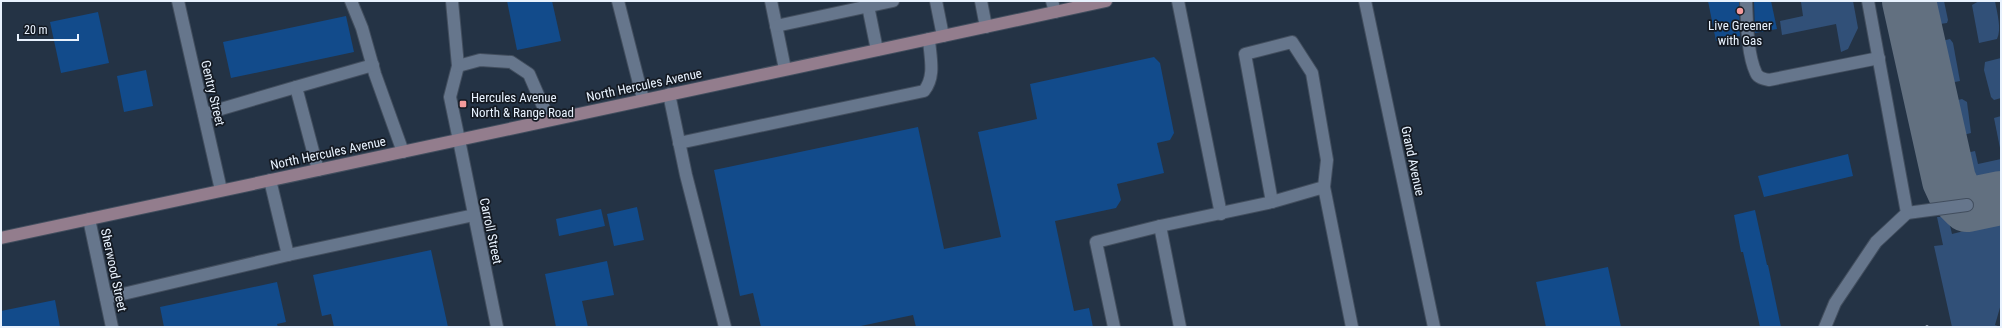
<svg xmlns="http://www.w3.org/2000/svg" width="2002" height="328" viewBox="0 0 2002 328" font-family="'Roboto Condensed',sans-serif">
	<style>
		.green { fill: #315078 }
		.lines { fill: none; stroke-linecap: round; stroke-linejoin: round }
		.taxiway { stroke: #627080; stroke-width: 54 }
		.building { fill: #124b8b }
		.lane-casing { stroke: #424e5e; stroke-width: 14 }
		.street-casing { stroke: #424e5e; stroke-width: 14 }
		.secondary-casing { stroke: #424e5e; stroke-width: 14 }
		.path { stroke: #8894a3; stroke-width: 2.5; stroke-dasharray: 3 3; stroke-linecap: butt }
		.lane { stroke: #66768c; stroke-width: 12 }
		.street { stroke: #66768c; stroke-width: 12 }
		.secondary { stroke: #937d8d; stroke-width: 12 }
		.poi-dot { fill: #f59b9c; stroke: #141a23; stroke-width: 1.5 }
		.labels { text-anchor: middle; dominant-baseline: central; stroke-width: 3.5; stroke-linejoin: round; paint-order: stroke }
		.poi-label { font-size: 13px; fill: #e8f2fe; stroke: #141a23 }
		.street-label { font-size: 13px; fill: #e8f2fe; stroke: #141a23 }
	</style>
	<rect width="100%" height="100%" fill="#243345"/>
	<g class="green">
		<polygon points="1808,1 1853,1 1858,28 1848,49 1841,52 1836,24 1782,35 1780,21 1803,16 1801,2"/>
		<polygon points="1889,1 1900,1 1946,202 1933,205"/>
		<polygon points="1917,1 1944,1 1948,20 1947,23 1925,26 1922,24"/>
		<path d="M1979,1H1995C1997,13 2002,29 1997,39L1979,43L1972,5Z"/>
		<polygon points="1950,39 1953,43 1960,81 1939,85 1935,83 1927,47 1930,44"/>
		<polygon points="2001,58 2001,98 1994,100 1991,97 1984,70 1985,62"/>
		<polygon points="1962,99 1967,102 1971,133 1951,138 1947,136 1940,108 1942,104"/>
		<polygon points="2001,116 2001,153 1994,118"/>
		<polygon points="1975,151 1978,164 2001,159 2001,192 1980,196 1958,180 1953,156"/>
		<polygon points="2001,207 2001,304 1995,325 2001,327 1952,327 1934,246 1943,245 1937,217 1948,217 1952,234 1968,230 1966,222 1957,223 1955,216"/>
	</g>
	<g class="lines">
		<polyline class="taxiway" points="1909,1 1949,180 1955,193 1967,205 2001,198"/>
	</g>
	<g class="building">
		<polygon points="507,1 552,1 561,41 517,50"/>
		<polygon points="1708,1 1739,1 1740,36 1716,41"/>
		<polygon points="1754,1 1771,1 1777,29 1755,33"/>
		<polygon points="98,12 109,63 61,73 50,22"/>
		<polygon points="346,16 354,52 231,78 223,42"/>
		<polygon points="1154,57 1160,63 1174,133 1170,140 1157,143 1164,173 1117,184 1121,200 1116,208 1055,221 1074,311 1089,308 1093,327 916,327 913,315 856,327 761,327 753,293 740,296 714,170 918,127 944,249 1001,237 978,132 1037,119 1030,84"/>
		<polygon points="146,70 153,106 124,112 117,76"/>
		<polygon points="1848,154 1853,176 1764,197 1758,176"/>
		<polygon points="637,207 644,240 614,246 607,214"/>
		<polygon points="601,209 605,226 559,236 556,219"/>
		<polygon points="1755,210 1767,265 1768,265 1781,327 1760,327 1743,252 1741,252 1734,215"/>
		<polygon points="431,250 448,327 334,327 331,314 322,316 313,275"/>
		<polygon points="607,261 614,295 582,301 588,327 556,327 545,274"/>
		<polygon points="1608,267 1621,327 1546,327 1536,282"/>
		<polygon points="277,282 286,322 277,324 278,327 164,327 160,307"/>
		<polygon points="55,300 60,327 1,327 1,311"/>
	</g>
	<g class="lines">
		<g class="lane-casing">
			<g id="lane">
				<polyline points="351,1 362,28 375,74 403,152"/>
				<polyline points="452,1 458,66 450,97 459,140"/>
				<polyline points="771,1 785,69"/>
				<polyline points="936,1 943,36"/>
				<polyline points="981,1 986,27"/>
				<polyline points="1052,1 1055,12"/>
				<polyline points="1178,1 1221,214"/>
				<path d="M1746,1C1747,21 1747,54 1756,73C1758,78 1764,79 1769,80L1879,58"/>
				<polyline points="868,6 877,50"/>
				<polyline points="776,26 893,1"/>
				<polyline points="458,66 480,60 511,62 529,74 549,120"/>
				<polyline points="669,94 686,175 725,327"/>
				<polyline points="204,114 296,87"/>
				<path d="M679,143L924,91C936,76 930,57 929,39"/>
				<polyline points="318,170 296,87 373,65"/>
				<polyline points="1324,187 1272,202 1245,54 1292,42 1312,73 1327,160 1324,187 1352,327"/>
				<polyline points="1907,213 1967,205"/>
				<polyline points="1160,226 1180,327"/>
				<polyline points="288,255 474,215"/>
				<polyline points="106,298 288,255 270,180"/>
				<polyline points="1114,327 1096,242 1160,226 1272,202"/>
				<polyline points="1825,327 1835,303 1876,242 1907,213 1868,1"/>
			</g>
		</g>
		<g class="street-casing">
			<g id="street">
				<polyline points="178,1 221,190"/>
				<polyline points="618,1 643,99"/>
				<polyline points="1365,1 1434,327"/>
				<polyline points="459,140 497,327"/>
				<polyline points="89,219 112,327"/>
			</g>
		</g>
		<g class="secondary-casing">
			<polyline id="secondary" points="1,238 1106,1"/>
		</g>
		<polyline class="path" points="1927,325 1927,327"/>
		<use href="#lane" class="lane"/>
		<use href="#street" class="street"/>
		<use href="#secondary" class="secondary"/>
	</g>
	<g class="poi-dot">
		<circle cx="1740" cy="11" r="4"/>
		<rect x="459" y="100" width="8" height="8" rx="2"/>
	</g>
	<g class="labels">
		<g class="poi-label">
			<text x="1740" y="25">Live Greener<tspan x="1740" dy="15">with Gas</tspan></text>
			<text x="471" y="97" text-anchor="start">Hercules Avenue<tspan x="471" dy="15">North &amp; Range Road</tspan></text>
		</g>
		<g class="street-label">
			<text transform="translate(644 85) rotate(-12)">North Hercules Avenue</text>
			<text transform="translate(213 93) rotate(77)">Gentry Street</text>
			<text transform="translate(328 153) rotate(-12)">North Hercules Avenue</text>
			<text transform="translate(1413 161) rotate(78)">Grand Avenue</text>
			<text transform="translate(491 231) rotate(78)">Carroll Street</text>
			<text transform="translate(114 270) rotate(78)">Sherwood Street</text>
		</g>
	</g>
	<rect width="2002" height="328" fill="none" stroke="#e8f2fe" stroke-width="4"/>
	<path d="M18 34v6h60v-6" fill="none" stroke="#e8f2fe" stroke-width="2"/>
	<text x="24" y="34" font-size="12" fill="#e8f2fe" stroke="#141a23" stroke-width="3" paint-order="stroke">20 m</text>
</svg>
